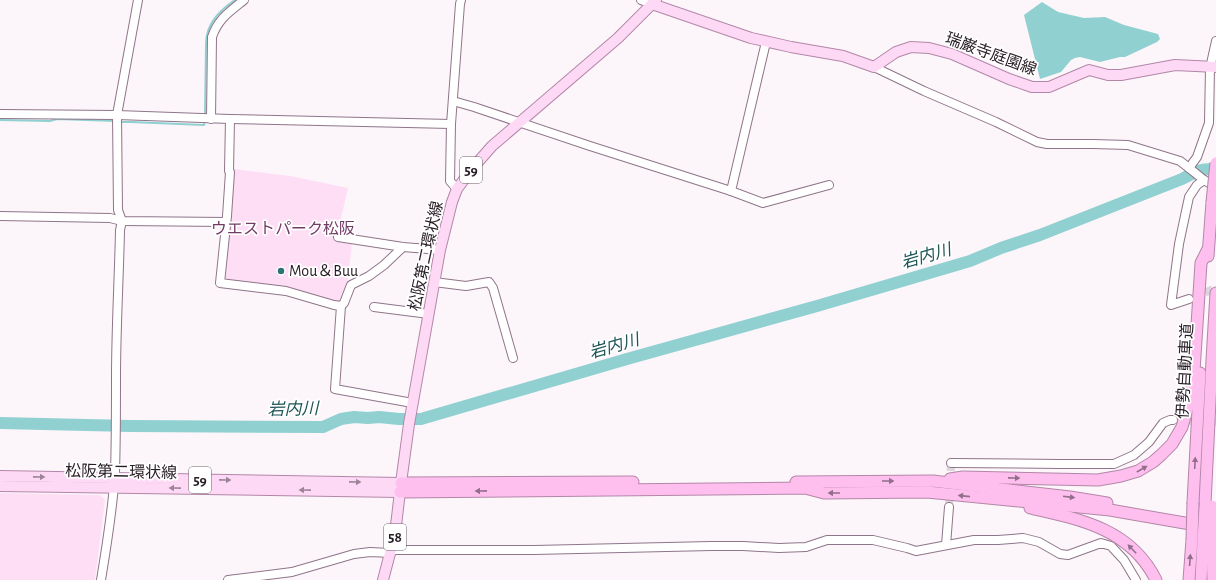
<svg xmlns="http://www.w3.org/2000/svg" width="1216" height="580" viewBox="0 0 1216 580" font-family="'Alegreya Sans','Noto Sans JP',sans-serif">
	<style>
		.green { fill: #fddef5 }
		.water { fill: #90d0d1 }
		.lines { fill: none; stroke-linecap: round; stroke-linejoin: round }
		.stream { stroke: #90d0d1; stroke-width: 2 }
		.river { stroke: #90d0d1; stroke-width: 12 }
		.minor-tunnel { stroke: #dcd5da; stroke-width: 8; stroke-dasharray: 8 4; stroke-linecap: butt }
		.minor-casing { stroke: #8f7589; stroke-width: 10 }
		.major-casing { stroke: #b386a8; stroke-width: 12 }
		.highway-casing { stroke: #b386a8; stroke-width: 13 }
		.minor { stroke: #fff; stroke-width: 8 }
		.major { stroke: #fed9f5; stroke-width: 10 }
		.highway { stroke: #febfef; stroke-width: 11 }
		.highway-bridge-casing { stroke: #b386a8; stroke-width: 13; stroke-linecap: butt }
		.highway-bridge { stroke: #febfef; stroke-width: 11 }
		.oneway { fill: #926e8a }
		.oneway2 { fill: #9d8497 }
		.poi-dot { fill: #2a7475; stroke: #fff; stroke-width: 1.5 }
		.labels { text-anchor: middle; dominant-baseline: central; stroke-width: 3.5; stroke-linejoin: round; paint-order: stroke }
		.shield { fill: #fff; stroke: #686166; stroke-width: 1 }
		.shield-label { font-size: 15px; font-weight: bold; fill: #271d25 }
		.street-label { font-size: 16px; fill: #271d25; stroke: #fff }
		.park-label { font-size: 16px; fill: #713c66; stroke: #fff }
		.poi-label { font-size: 16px; fill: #271d25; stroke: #fff; text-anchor: start }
		.water-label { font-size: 17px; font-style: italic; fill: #1e5656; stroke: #fff }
	</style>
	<rect width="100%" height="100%" fill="#fcf6fa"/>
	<g class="green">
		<polygon points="234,169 290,176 348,188 336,239 352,243 347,287 342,302 336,303 225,280 224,278"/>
		<polygon points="0,493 100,495 105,500 95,580 0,580"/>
	</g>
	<polygon class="water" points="1042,2 1058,12 1084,18 1105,17 1124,25 1158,34 1160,39 1157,42 1125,57 1120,57 1100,62 1080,57 1075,58 1071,60 1061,72 1040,79 1024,15"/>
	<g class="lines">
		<g class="stream">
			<path d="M205,116L206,44C206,24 219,11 235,0"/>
			<polyline points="0,120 50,121 57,119 116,121"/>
			<polyline points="120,122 131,122 204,125 205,120"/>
		</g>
		<path class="river" d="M0,423L130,426L323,427L341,419L354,417L368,418L379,417L399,419H421L627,359L817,306L970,261L1001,248L1040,235L1182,179C1194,173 1202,167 1216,170"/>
		<g class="minor-tunnel">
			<polyline points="1194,297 1216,288"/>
			<polyline points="1173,420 1216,422"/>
			<polyline points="949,507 951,463"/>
		</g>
		<g class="minor-casing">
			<g id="minor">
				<polyline points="641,0 652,4"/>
				<polyline points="874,67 924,91 996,122 1037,142 1047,144 1093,144 1128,145 1180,161 1189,168 1204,180 1209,183 1216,188"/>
				<polyline points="453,101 474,107 590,146 731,191 763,203 829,185"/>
				<polyline points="0,114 117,115 230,119 451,124"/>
				<path d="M211,119L212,37C218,19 229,12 244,0"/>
				<polyline points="230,119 229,171 230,172 227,216 220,283 286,291 334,305 341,306 335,389 407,402"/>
				<polyline points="1189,168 1197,157 1209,123 1210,68 1216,41"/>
				<polyline points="457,189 450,181 451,124 460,4 461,0"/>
				<polyline points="731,191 766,42"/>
				<polyline points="0,216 110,218 122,221 226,222"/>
				<polyline points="338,237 403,247 440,250"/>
				<polyline points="434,282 466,286 489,282 493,288 513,358"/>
				<polyline points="1189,299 1171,305 1179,244 1189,197 1197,185 1204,180"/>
				<polyline points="341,306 344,303 351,285 369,276 384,265 403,247"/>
				<polyline points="374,307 429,314"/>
				<polyline points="951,463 1061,464 1114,464 1134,455 1149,442 1163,423 1170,420 1173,420"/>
				<polyline points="946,545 949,507"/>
				<polyline points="392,550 534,550 711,546 743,546 779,548 806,547 827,540 873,540 907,548 916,551 974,540 998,540 1023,538 1039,542 1060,554 1068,555 1101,543 1111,546 1124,560 1136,580"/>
				<path d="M101,580C107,544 113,508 115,472C116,441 116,409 116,378C116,329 119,279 120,230L122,221L118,210L117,115L138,0"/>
				<polyline points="228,580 292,572 354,554 370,552 391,553"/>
			</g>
		</g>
		<g class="major-casing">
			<g id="major">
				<polyline points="652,4 751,38 791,47 843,56 874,67 896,52 911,47 929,48 952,54 1009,79 1032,87 1049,87 1089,70 1108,75 1121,75 1175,65 1216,67"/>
				<polyline points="0,476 401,483"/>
				<polyline points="0,486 400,492"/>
				<polyline points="383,580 395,534 401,483 409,424 440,250 452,202 457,189 471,170 492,146 618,38 656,0"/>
			</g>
		</g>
		<g class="highway-casing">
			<g id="highway">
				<polyline points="1208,256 1212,202"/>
				<polyline points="950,479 963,477 1098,480 1121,476 1138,471 1153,462 1161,455 1172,444 1182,427 1190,399 1194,371 1201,263 1208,249"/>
				<polyline points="796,482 933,481 1070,497 1107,503"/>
				<polyline points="401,483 633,482"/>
				<polyline points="400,492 805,488 824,493 927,492 1110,510 1202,526"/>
				<polyline points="1193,502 1200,373"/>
				<polyline points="1205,504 1212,360 1216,293"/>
				<path d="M1030,508C1080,519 1131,529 1156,580"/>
				<polyline points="1212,544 1213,580"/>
				<polyline points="1189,580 1192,540"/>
				<polyline points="1201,580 1203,542"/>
			</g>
		</g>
		<use href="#minor" class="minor"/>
		<use href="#major" class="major"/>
		<use href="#highway" class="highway"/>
		<g class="highway-bridge-casing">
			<g id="highway-bridge">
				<polyline points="1212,202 1216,163"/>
				<polyline points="1192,540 1193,502"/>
				<polyline points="1203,542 1205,507"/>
				<polyline points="1212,544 1212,506"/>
			</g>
		</g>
		<use href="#highway-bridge" class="highway-bridge"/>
	</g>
	<defs><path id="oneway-solid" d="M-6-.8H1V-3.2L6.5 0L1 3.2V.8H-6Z"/></defs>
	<g class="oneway">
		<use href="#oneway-solid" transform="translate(1195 463) rotate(-87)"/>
		<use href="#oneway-solid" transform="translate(1142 469) rotate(-30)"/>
		<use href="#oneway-solid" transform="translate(1014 478) rotate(1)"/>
		<use href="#oneway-solid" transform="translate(888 481)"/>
		<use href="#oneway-solid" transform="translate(481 491) rotate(179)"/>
		<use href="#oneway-solid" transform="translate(834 493) rotate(180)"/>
		<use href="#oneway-solid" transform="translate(964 496) rotate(-174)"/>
		<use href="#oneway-solid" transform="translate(1069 497) rotate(7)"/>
		<use href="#oneway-solid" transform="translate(1132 549) rotate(-134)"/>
		<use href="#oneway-solid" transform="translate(1190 560) rotate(-86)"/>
	</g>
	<g class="oneway2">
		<use href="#oneway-solid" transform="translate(39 477) rotate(1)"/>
		<use href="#oneway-solid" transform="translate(225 480) rotate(1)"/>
		<use href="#oneway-solid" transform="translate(355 482) rotate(1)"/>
		<use href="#oneway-solid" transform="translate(175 488) rotate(-179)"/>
		<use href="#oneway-solid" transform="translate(305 490) rotate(-179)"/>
	</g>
	<circle class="poi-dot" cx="281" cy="271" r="4"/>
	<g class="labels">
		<g class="shield">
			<rect x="460" y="157" width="22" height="26" rx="3"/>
			<rect x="189" y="467" width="22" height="26" rx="3"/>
			<rect x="384" y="524" width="22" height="26" rx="3"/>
		</g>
		<g class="shield-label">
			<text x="471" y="170">59</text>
			<text x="200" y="480">59</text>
			<text x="395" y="537">58</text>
		</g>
		<g class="street-label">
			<text transform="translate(991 54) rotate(20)">瑞巌寺庭園線</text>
			<text transform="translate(426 256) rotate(-78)">松阪第二環状線</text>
			<text transform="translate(1185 371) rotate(-87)">伊勢自動車道</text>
			<text transform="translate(121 472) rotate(1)">松阪第二環状線</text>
		</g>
		<g class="park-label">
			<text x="283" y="229">ウエストパーク松阪</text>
		</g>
		<g class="poi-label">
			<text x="289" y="271">Mou＆Buu</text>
		</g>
		<g class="water-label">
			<text transform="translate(926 256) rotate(-16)">岩内川</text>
			<text transform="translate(614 346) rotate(-16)">岩内川</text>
			<text transform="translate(293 409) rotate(-1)">岩内川</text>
		</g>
	</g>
</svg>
